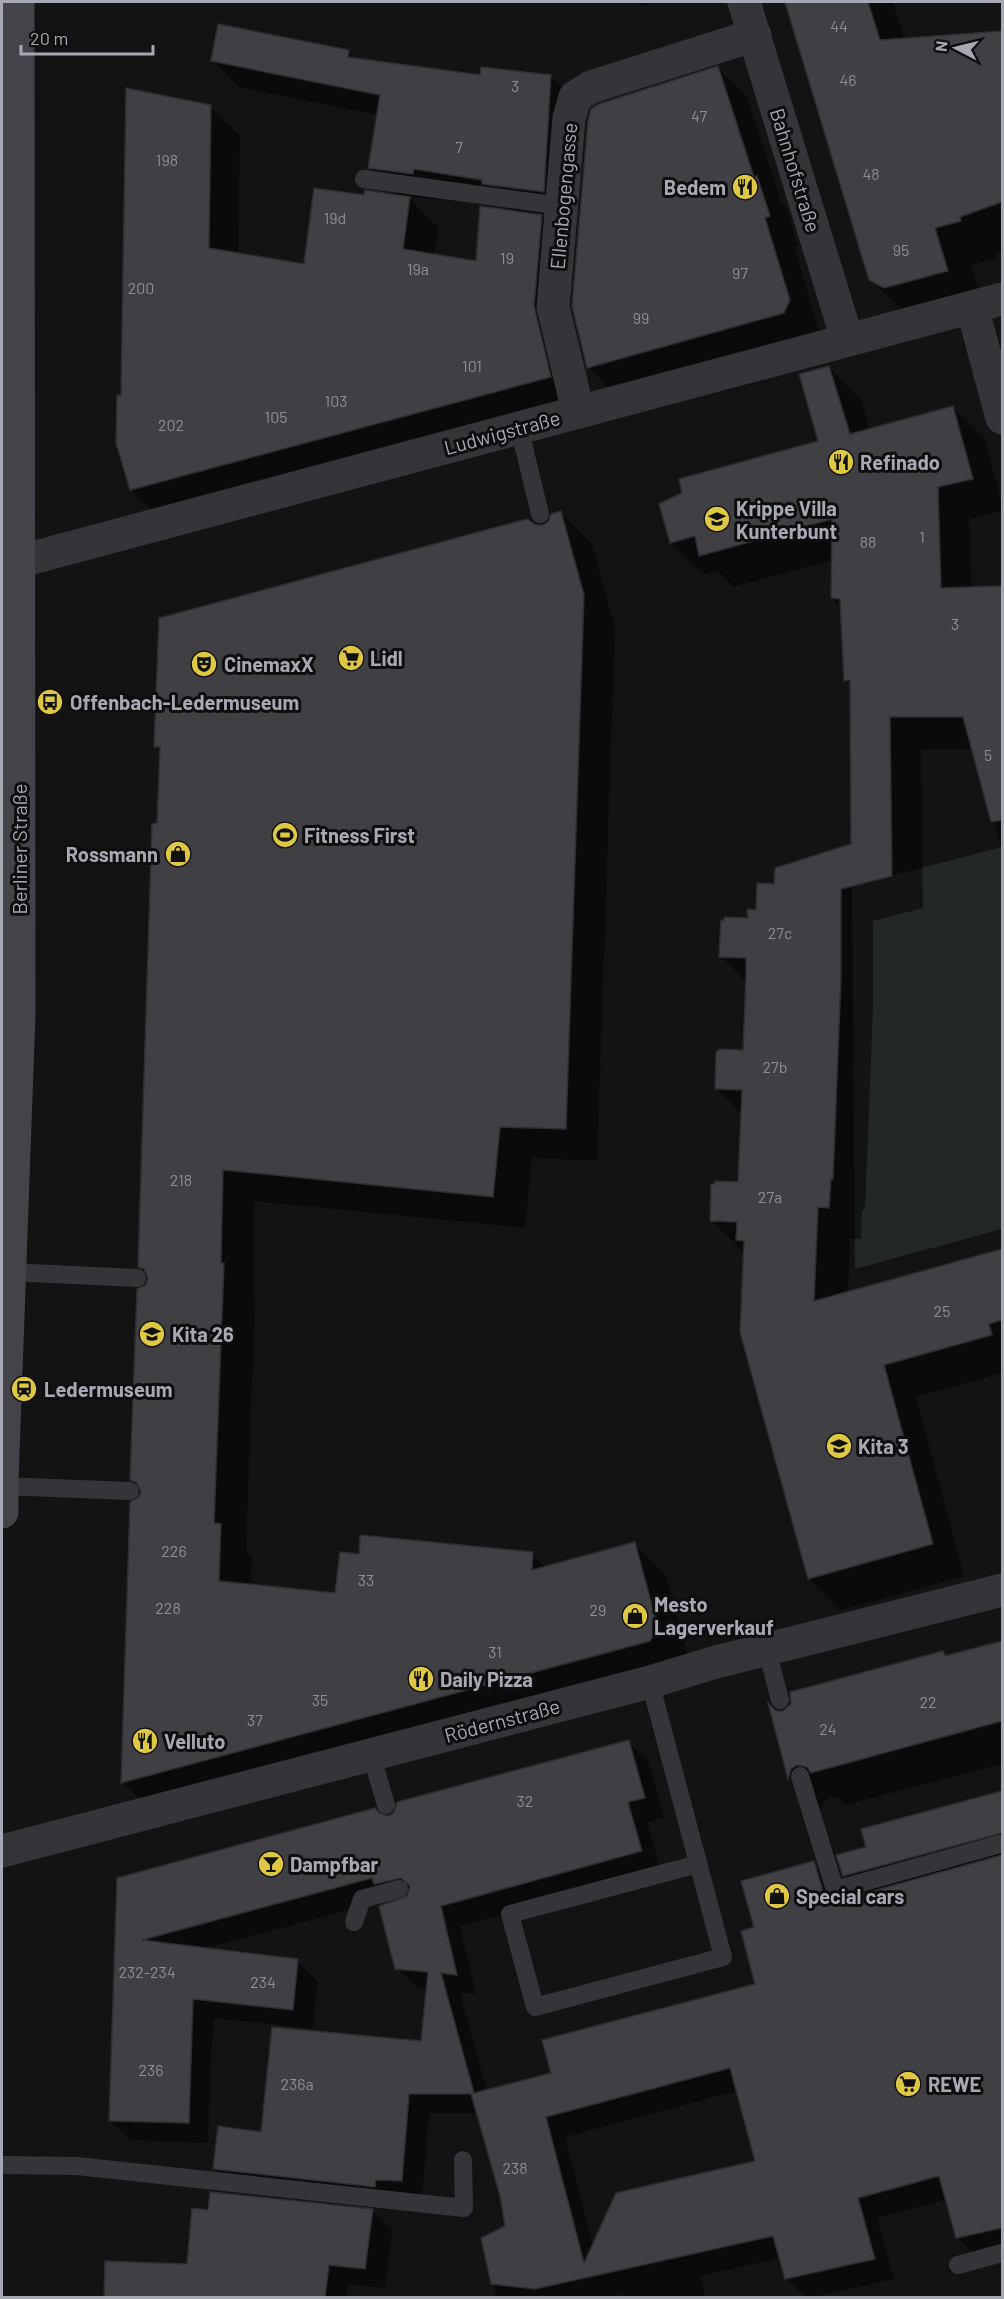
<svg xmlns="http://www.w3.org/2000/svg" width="1004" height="2299" viewBox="0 0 1004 2299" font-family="Barlow,sans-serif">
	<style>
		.green { fill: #222924 }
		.shadow { fill: #0007; fill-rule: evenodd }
		.building { fill: #404044; stroke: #2e2d30; stroke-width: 1.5; fill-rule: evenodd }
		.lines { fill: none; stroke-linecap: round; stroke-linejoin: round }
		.lane { stroke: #353439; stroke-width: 18 }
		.street { stroke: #353439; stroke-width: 33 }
		.secondary { stroke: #434349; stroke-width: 33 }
		.labels { text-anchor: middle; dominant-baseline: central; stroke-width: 6; stroke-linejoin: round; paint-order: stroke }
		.number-label { font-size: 16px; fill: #8c8e97 }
		.street-label { font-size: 20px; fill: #a6a8b3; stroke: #0e0e0f }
		.poi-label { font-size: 20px; font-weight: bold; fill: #a6a8b3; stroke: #0e0e0f; text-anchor: start }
	</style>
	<rect width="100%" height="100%" fill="#131314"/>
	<polygon class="green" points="1002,847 1002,1229 855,1269 852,886"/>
	<g class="shadow">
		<polygon points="637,2 655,2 641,6"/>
		<polygon points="787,2 893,2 904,39 1002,31 1002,251 996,254 997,258 971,265 984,308 908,316 870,279"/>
		<path d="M348,51L358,60L481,77L551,76L577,103L570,218L539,214L571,245L563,336L579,406L160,519L131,490L122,397L210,107L240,136L238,254L305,266L365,196L399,197L370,168L378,115L239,87L213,60ZM440,195L505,205L512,212L477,263L434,256L438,227L407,196L439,200Z"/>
		<polygon points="718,68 747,97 781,202 786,207 798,246 794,247 819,330 813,342 617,396 588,367"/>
		<polygon points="828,367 861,399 870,430 953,408 985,440 1002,504 1002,511 969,519 972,589 1002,589 1002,850 973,749 921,749 923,908 873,921 873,1009 865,1210 862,1210 861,1239 850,1239 848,1293 1000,1251 1002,1253 1002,1373 916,1397 964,1576 841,1610 809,1578 744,1252 711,1220 740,1184 742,1114 716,1088 744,1052 747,983 721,956 758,911 853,845 851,685 846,680 842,608 832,598 833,560 733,587 717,571 703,574 671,542 819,442"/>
		<polygon points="561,513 592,544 615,628 597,1161 532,1158 525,1228 254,1201 253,1294 255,1297 246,1551 252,1557 251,1586 337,1594 360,1556 532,1554 546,1568 634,1544 666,1576 689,1661 154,1814 122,1782 143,1491 132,1479 149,1276 139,1266 161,751 156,746 536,526 544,526"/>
		<polygon points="1002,1642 1002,1764 845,1805 840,1799 831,1797 824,1802 821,1810 790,1778 770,1708 776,1712 784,1712 943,1653 947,1657"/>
		<path d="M629,1742L649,1762L664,1818L647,1822L661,1871L460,1926L476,1994L460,1992L487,2092L553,2074L757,1985L755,1928L814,1863L834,1883L840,1902L864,1895L844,1875L868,1848L863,1830L1002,1792V2252L977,2257L957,2237L947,2199L877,2218L894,2279L810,2298H806L786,2278L781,2258L700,2276L706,2298H622L621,2294L605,2298H496L483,2239L507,2227L501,2196L478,2113H429L422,2201L234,2189L214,2169L262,2134L422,2042L428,1989L417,1988L397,1968L394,1903L390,1899L202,1949L297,1961L317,1981L313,2029L213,2018L208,2143L131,2140L110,2120L119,1879L381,1816L389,1817ZM737,2091L756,2162L593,2246L565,2137Z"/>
		<polygon points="372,2211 392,2231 385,2288 348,2284 347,2298 105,2298 188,2265 209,2212"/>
	</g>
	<g class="building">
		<polygon points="785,2 868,2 880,40 1002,31 1002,202 960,217 961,221 935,228 948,271 884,288 869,280"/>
		<polygon points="218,24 349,50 348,57 480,75 481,67 551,75 544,192 482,184 482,180 414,169 413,174 368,168 380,95 211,61"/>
		<polygon points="718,66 754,177 757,176 770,216 765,218 790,300 784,313 587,368 572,306 588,121 591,109 599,104"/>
		<polygon points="126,88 211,105 209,248 304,264 314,188 364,195 365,190 410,197 403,249 476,261 480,206 542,215 534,306 551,377 130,490 116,443 117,395 121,395"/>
		<polygon points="829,366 850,434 953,406 973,479 938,487 941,588 1002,586 1002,820 991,822 963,717 890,717 892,876 841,889 841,976 833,1179 831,1179 829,1208 818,1207 814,1301 1002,1249 1002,1320 989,1324 992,1335 884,1365 933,1544 808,1579 740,1332 744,1241 736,1240 737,1222 710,1221 711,1184 715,1184 715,1181 738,1182 742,1090 715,1089 716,1052 720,1049 743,1050 746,977 746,958 719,957 721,920 724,921 724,917 748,918 747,909 756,910 757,883 774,884 775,868 851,844 850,680 844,681 840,599 831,598 832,519 699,556 695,536 670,543 659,504 682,493 679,479 818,441 799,374"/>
		<polygon points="561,511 584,595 566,1129 500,1127 493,1197 223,1170 221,1263 224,1263 214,1523 221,1524 219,1581 335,1593 340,1552 359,1554 360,1535 533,1552 532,1570 635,1542 658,1628 650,1641 121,1783 130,1502 139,1497 141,1491 136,1482 130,1480 137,1289 146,1285 148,1278 144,1269 138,1267 152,824 157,823 160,747 154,747 159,618 527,519 536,525 543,525 548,522 551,514"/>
		<polygon points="1002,1641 1002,1721 811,1773 807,1767 797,1765 791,1769 788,1779 768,1703 776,1711 783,1711 791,1704 790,1692 943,1651 945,1656"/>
		<path d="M629,1740L645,1798L628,1802L642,1851L441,1906L457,1975L441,1973L474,2093L551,2073L542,2040L755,1984L741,1931L754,1927L741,1881L814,1861L824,1894L832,1901H837L1002,1855V2228L956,2238L939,2176L858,2198L875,2259L785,2279L773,2236L535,2289L491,2284L481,2238L505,2226L500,2196L471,2094H409L402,2181L376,2180L375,2187L213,2169L218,2126L261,2132L272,2027L421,2041L428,1972L395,1969L379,1906L407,1896L410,1886L401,1878L374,1884L372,1878L142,1940L298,1959L293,2010L193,1999L189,2123L109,2121L117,1878L375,1808L379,1813L389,1816L394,1812L397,1802ZM730,2068L755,2161L616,2193L584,2263L546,2117Z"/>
		<polygon points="1002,1791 1002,1833 843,1876 836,1855 866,1847 861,1829"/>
		<polygon points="210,2192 373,2209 365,2269 329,2265 325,2298 104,2298 105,2261 187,2264 192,2208 208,2210"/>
	</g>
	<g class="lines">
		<g class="lane">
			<polyline points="364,179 561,206"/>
			<polyline points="519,427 540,514"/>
			<polyline points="9,1272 137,1278"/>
			<polyline points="2,1486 130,1491"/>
			<polyline points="767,1650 780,1700"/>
			<polyline points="650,1682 723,1957 535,2007 510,1914 698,1864"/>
			<polyline points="371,1754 386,1805"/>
			<polyline points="800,1776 835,1890 1000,1844"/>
			<polyline points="354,1922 362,1899 399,1889"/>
			<polyline points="2,2165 77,2166 464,2208 463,2160"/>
			<polyline points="958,2265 1002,2253"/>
		</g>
		<g class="street">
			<polyline points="744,2 847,339"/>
			<polyline points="972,307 1002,418"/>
			<polyline points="578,411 553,307 569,118 575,97 591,87 755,35"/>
			<polyline points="2,566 1002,299"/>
			<polyline points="2,1851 650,1682 716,1662 1002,1590"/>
		</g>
		<g class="secondary">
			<polyline points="2,1481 19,1014 18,2"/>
			<polyline points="2,1486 2,1512"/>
		</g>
	</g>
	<defs>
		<g id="restaurant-disc" transform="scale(1.35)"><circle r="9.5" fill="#dec742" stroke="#0e0e0f"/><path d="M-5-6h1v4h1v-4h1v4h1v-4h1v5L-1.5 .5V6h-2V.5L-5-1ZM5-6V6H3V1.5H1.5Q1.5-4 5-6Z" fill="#111"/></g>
		<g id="school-disc" transform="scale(1.35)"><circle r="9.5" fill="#dec742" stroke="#0e0e0f"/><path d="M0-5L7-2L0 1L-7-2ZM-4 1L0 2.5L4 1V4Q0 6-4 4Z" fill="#111"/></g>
		<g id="supermarket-disc" transform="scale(1.35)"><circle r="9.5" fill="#dec742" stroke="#0e0e0f"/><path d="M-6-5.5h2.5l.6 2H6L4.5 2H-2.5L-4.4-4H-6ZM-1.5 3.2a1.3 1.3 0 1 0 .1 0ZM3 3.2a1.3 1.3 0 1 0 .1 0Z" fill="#111"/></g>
		<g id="theatre-disc" transform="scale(1.35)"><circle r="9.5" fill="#dec742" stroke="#0e0e0f"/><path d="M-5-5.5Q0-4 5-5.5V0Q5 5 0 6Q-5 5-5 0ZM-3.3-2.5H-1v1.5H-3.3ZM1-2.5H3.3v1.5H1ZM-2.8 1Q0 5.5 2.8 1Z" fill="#111"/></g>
		<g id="bus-disc" transform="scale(1.35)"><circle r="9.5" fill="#dec742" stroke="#0e0e0f"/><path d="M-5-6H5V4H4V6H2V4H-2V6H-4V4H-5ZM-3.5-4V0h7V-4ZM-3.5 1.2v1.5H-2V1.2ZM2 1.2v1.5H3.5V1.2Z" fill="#111"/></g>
		<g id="stadium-disc" transform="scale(1.35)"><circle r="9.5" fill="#dec742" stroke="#0e0e0f"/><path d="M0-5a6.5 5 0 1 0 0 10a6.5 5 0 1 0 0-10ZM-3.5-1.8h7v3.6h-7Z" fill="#111"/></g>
		<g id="shop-disc" transform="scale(1.35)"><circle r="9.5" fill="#dec742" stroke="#0e0e0f"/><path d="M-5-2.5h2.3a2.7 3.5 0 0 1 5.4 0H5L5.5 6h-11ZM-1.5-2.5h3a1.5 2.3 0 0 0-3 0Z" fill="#111"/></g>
		<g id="station-disc" transform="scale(1.35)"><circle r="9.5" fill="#dec742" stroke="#0e0e0f"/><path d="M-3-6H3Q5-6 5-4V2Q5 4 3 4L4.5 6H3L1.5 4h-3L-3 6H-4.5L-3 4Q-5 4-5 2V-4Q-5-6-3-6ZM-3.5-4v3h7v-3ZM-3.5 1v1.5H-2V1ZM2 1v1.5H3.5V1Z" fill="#111"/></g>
		<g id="bar-disc" transform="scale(1.35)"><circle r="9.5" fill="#dec742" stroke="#0e0e0f"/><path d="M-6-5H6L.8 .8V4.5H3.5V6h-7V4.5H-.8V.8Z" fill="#111"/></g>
	</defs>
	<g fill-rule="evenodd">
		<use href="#restaurant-disc" x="745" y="187"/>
		<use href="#restaurant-disc" x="841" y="462"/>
		<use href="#school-disc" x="717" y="519"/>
		<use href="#supermarket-disc" x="351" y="658"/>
		<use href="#theatre-disc" x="204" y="664"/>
		<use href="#bus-disc" x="50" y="702"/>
		<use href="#stadium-disc" x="285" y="835"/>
		<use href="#shop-disc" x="178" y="854"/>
		<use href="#school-disc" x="152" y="1334"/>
		<use href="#station-disc" x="24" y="1389"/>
		<use href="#school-disc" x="839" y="1446"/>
		<use href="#shop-disc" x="635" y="1616"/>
		<use href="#restaurant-disc" x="421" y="1679"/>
		<use href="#restaurant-disc" x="145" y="1741"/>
		<use href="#bar-disc" x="271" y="1864"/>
		<use href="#shop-disc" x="777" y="1896"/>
		<use href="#supermarket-disc" x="908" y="2084"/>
	</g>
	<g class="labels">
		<g class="number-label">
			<text x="839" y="25">44</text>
			<text x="848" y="79">46</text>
			<text x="515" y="85">3</text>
			<text x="699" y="115">47</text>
			<text x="459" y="146">7</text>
			<text x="167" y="159">198</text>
			<text x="871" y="173">48</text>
			<text x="335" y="217">19d</text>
			<text x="901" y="249">95</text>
			<text x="507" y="257">19</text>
			<text x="418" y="268">19a</text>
			<text x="740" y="272">97</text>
			<text x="141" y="287">200</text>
			<text x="641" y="317">99</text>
			<text x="472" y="365">101</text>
			<text x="336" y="400">103</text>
			<text x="276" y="416">105</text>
			<text x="171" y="424">202</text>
			<text x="922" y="536">1</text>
			<text x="868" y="541">88</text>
			<text x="955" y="623">3</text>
			<text x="988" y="754">5</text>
			<text x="780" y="932">27c</text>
			<text x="775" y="1066">27b</text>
			<text x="181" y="1179">218</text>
			<text x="770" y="1196">27a</text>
			<text x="942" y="1310">25</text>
			<text x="174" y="1550">226</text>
			<text x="366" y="1579">33</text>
			<text x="168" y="1607">228</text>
			<text x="598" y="1609">29</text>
			<text x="495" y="1651">31</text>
			<text x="320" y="1699">35</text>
			<text x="928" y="1701">22</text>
			<text x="255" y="1719">37</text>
			<text x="828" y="1728">24</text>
			<text x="525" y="1800">32</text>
			<text x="147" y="1971">232-234</text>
			<text x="263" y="1981">234</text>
			<text x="151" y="2069">236</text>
			<text x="297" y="2083">236a</text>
			<text x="515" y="2167">238</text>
		</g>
		<g class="street-label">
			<text transform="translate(796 170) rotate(73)">Bahnhofstraße</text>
			<text transform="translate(563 196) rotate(-85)">Ellenbogengasse</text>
			<text transform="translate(502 432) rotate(-15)">Ludwigstraße</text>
			<text transform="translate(19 849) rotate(-90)">Berliner Straße</text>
			<text transform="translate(502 1720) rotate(-15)">Rödernstraße</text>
		</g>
		<g class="poi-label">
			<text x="726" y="187" text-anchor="end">Bedem</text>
			<text x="860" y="462">Refinado</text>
			<text x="736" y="508">Krippe Villa<tspan x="736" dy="23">Kunterbunt</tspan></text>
			<text x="370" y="658">Lidl</text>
			<text x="224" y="664">CinemaxX</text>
			<text x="70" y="702">Offenbach-Ledermuseum</text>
			<text x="304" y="835">Fitness First</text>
			<text x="158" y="854" text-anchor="end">Rossmann</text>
			<text x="172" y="1334">Kita 26</text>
			<text x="44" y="1389">Ledermuseum</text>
			<text x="858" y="1446">Kita 3</text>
			<text x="654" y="1604">Mesto<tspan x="654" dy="23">Lagerverkauf</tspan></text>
			<text x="440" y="1679">Daily Pizza</text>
			<text x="164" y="1741">Velluto</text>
			<text x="290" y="1864">Dampfbar</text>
			<text x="796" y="1896">Special cars</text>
			<text x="928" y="2084">REWE</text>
		</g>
	</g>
	<rect width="1004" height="2299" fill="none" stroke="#a6a8b3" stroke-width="6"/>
	<g transform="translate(956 48) rotate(277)" stroke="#0e0e0f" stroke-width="4.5" paint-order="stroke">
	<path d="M0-4.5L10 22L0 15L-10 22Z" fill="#a6a8b3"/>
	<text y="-9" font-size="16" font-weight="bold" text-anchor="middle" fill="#a6a8b3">N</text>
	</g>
	<path d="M21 45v9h132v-9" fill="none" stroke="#a6a8b3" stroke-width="3"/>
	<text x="30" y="45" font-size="18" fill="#a6a8b3" stroke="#0e0e0f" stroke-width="4.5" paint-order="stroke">20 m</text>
</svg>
